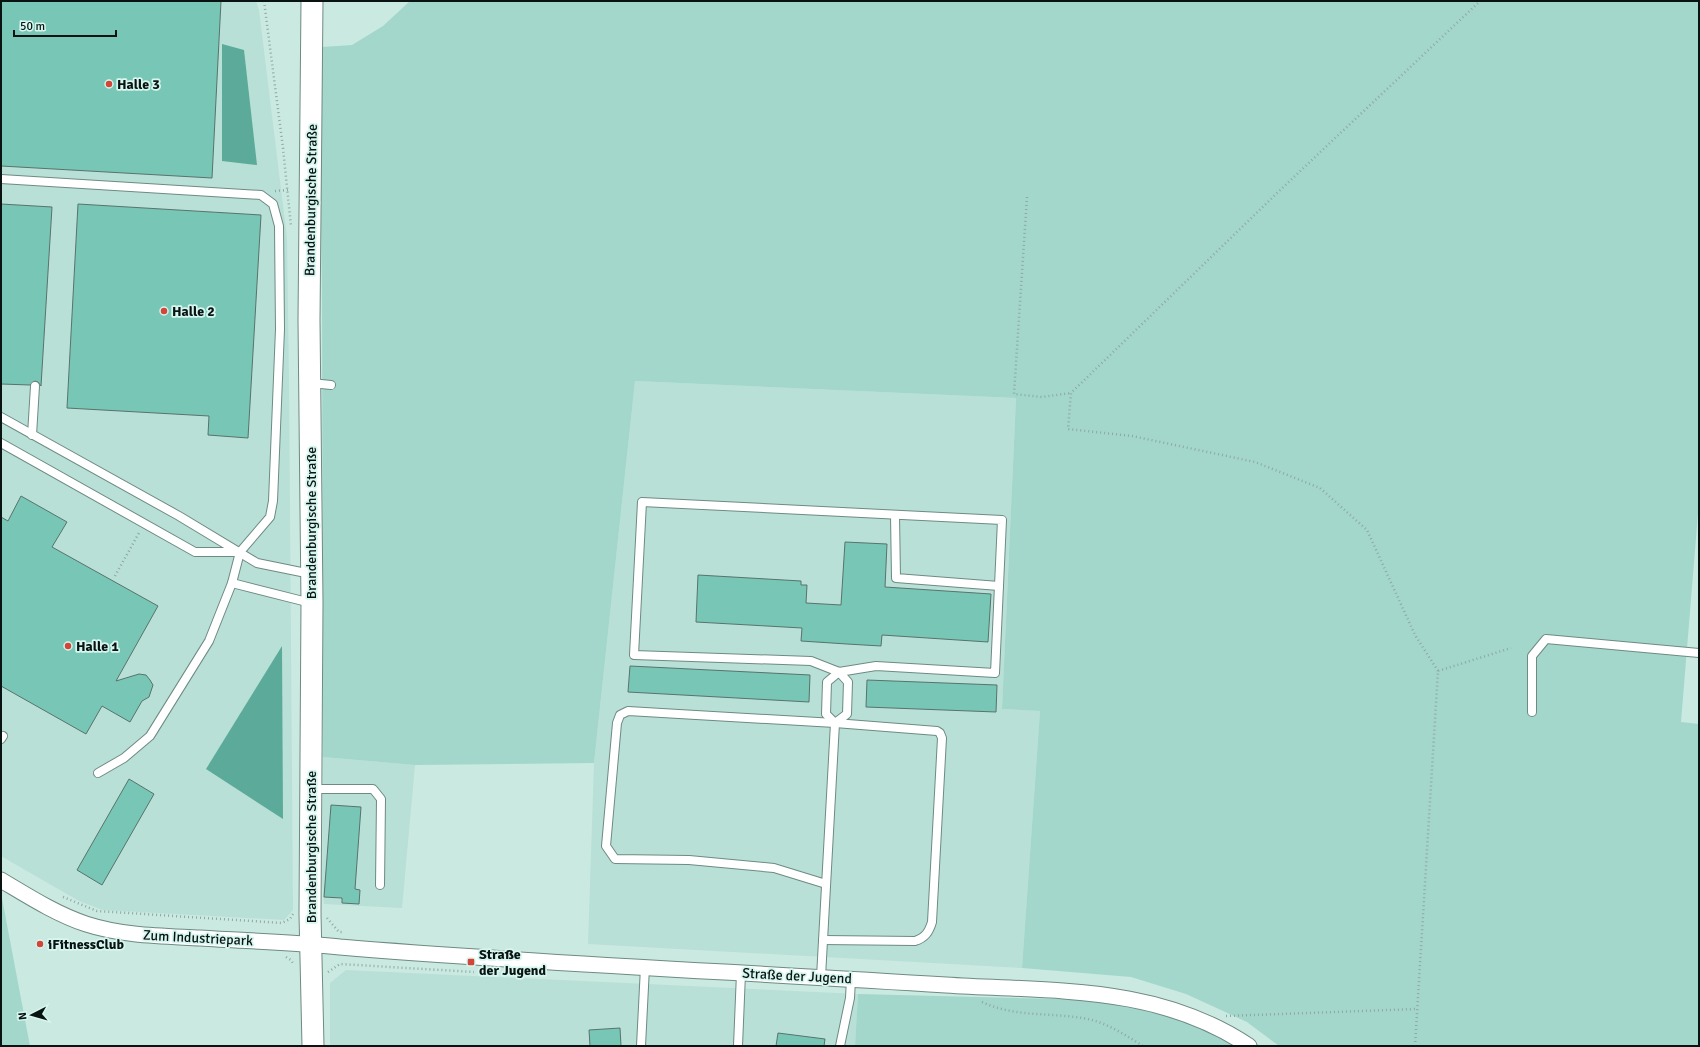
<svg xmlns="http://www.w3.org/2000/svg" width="1700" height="1047" viewBox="0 0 1700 1047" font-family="Signika,sans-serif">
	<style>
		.built { fill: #b8e0d6 }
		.green { fill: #a3d7cb }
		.water { fill: #5caa9a }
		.building { fill: #78c6b6; stroke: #58736d }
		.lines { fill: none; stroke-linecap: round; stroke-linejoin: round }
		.lane-casing { stroke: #6e8a83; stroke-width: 10 }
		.street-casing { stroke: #6e8a83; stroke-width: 17 }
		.secondary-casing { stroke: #6e8a83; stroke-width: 23 }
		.path { stroke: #8fa8a2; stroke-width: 2.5; stroke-dasharray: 1 3; stroke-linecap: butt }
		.lane { stroke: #fff; stroke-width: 8 }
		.street { stroke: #fff; stroke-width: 15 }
		.secondary { stroke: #fff; stroke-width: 21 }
		.poi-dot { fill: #d24537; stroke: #d7f6ef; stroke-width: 1.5 }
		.labels { text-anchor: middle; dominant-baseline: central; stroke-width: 3.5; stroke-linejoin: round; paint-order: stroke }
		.poi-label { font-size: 14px; font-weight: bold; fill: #091412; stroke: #d7f6ef; text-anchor: start }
		.street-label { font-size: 14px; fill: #091412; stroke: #d7f6ef }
	</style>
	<rect width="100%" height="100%" fill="#cae9e1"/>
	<g class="built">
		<polygon points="1,1 256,1 259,10 287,238 289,381 293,910 284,920 103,910 79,901 1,856"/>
		<polygon points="635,381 1016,398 1002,709 1040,711 1022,968 588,944 594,763"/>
		<polygon points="323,757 415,765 402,908 324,904 322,883"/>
		<polygon points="346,970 858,994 855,1046 330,1046 330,983"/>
	</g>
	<g class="green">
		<polygon points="410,1 1699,1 1699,501 1681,722 1699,724 1699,1046 1279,1046 1247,1022 1186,994 1131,977 1022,968 1040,711 1002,709 1016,398 635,381 594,763 415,765 323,757 322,287 320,160 322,47 352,45 383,26"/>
		<polygon points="1,893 30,1046 1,1046"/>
		<polygon points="858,994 1100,1000 1184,1018 1238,1046 855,1046"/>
	</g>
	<g class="water">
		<polygon points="222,44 244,50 257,165 222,161"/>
		<polygon points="282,646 283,819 206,769"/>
	</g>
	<g class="building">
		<polygon points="1,1 221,1 212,178 1,166"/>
		<polygon points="1,204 52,207 41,386 38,382 35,381 30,385 1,384"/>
		<polygon points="78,204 261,215 248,438 208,435 209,416 67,408"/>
		<polygon points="21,496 67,522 52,547 158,606 116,681 139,674 146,675 150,680 153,685 149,697 142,701 130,722 102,706 86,734 1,686 1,517 8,521"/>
		<polygon points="845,542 887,544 885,587 991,594 988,642 882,635 881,646 847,644 801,641 802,628 696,622 698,575 801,581 801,585 807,585 806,603 841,605"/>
		<polygon points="630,666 810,675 809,702 628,692"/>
		<polygon points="867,680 997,685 996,712 866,707"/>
		<polygon points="129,779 154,794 102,885 77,870"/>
		<polygon points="331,805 361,807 355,889 360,890 359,904 342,903 342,898 324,897"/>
		<polygon points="620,1028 621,1046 590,1046 589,1030"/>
		<polygon points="778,1033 825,1039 824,1046 776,1046"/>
	</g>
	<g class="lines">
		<g class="lane-casing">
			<g id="lane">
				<polyline points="1,179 261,195 273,204 279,226 280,329 273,501 270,517 240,552 232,583 209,641 150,736 124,758 98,773"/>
				<polyline points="311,383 331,385"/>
				<polyline points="1,417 179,516 257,563 311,574"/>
				<polyline points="32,435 35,386"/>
				<polyline points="1,443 195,552 239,552"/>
				<polygon points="642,502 1002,520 995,673 876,666 839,672 811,661 634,655"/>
				<polyline points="895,515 896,578 999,586"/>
				<polyline points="232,583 311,603"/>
				<polyline points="1532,712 1532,656 1546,639 1699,653"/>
				<polyline points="1,739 3,736"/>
				<polyline points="312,789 373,789 381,799 380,885"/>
				<path d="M823,940L915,941C925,938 929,932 932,922L942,738L940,733L937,731L835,723L628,711L620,715L617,723L606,846L615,859L689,860L774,868L826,884"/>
				<polyline points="821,977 835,723 847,714 848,682 839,672 827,682 826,714 835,723"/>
				<polyline points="641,1046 645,967"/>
				<polyline points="738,1046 741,973"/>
				<polyline points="840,1046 850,998 851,979"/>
			</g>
		</g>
		<g class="street-casing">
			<path id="street" d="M1,880C28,896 56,914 86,924C123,936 162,936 200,938C247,941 294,942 340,947C542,964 744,972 946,985C1053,992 1156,984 1249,1046"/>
		</g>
		<g class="secondary-casing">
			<polyline id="secondary" points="312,1 309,320 312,603 310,914 313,1046"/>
		</g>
		<g class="path">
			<polyline points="264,1 283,148 291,226"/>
			<polyline points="275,191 288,190"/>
			<polyline points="1027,197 1014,394 1042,397 1071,393"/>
			<polyline points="115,576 140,531"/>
			<polyline points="1438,671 1415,635 1367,530 1320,488 1255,462 1132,436 1068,429 1071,393 1274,196 1480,1"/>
			<polyline points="63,897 97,911 282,923 290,919 293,914"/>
			<polyline points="327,918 339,932 342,932"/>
			<polyline points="286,957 291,960 294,965"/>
			<polyline points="328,972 340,964 474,972"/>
			<path d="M982,1002C1016,1018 1052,1012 1088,1019C1107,1023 1127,1036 1143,1046"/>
			<polyline points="1226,1016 1416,1009"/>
			<polyline points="1415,1046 1438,671 1511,648"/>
		</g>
		<use href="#lane" class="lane"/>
		<use href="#street" class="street"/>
		<use href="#secondary" class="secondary"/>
	</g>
	<g class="poi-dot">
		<circle cx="109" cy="84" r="4"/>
		<circle cx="164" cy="311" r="4"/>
		<circle cx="68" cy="646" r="4"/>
		<circle cx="40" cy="944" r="4"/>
		<rect x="467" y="958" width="8" height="8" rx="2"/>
	</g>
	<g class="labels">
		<g class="poi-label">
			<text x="117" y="84">Halle 3</text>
			<text x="172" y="311">Halle 2</text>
			<text x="76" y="646">Halle 1</text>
			<text x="48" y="944">iFitnessClub</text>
			<text x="479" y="954">Straße<tspan x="479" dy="16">der Jugend</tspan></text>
		</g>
		<g class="street-label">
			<text transform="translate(311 200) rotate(-89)">Brandenburgische Straße</text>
			<text transform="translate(311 523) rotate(-90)">Brandenburgische Straße</text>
			<text transform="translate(311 847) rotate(-90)">Brandenburgische Straße</text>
			<text transform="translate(198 938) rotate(3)">Zum Industriepark</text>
			<text transform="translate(797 976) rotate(3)">Straße der Jugend</text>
		</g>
	</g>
	<rect width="1700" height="1047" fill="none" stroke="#091412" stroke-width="4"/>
	<g transform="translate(32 1015) rotate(264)" stroke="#d7f6ef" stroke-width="3" paint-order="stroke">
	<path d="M0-3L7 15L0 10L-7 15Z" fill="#091412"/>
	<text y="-6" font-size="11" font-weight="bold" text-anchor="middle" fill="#091412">N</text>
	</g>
	<path d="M14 30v6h102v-6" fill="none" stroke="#091412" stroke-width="2"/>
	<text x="20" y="30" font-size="12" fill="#091412" stroke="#d7f6ef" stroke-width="3" paint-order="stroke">50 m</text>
</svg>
